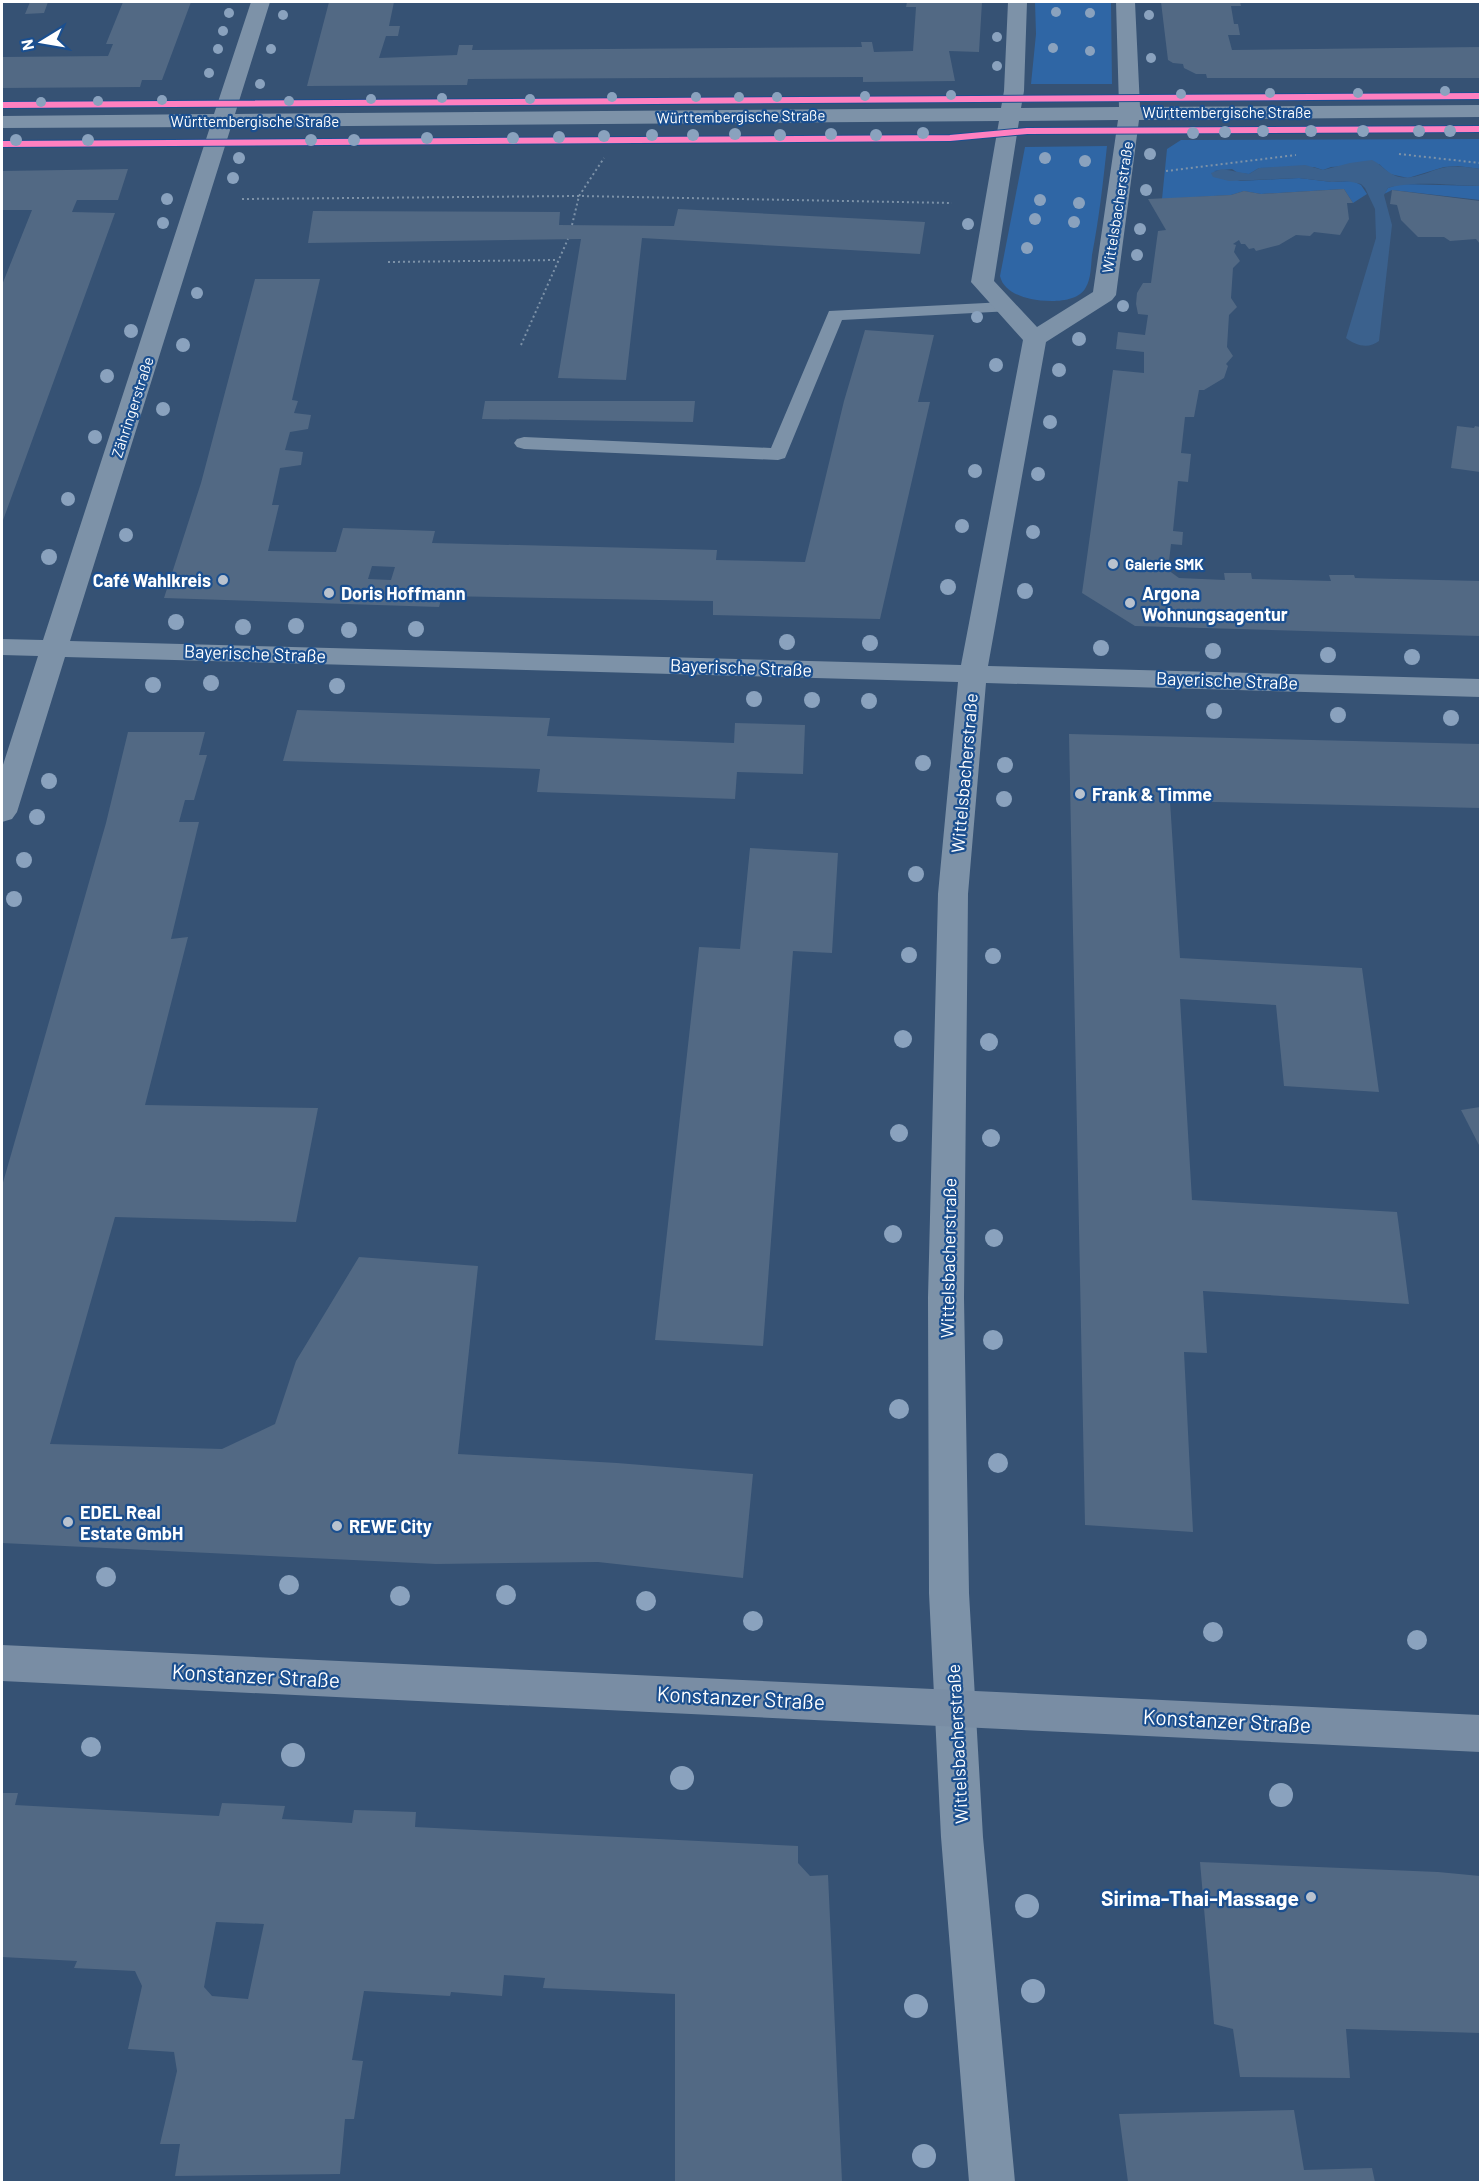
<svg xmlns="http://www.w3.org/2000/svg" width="1482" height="2184" viewBox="0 0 1482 2184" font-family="Barlow,sans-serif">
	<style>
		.green { fill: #2f66a5 }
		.water { fill: #3b618d }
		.building { fill: #526984; fill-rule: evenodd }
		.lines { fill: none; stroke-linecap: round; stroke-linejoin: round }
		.path { stroke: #7d92a8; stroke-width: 2; stroke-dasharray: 2 3; stroke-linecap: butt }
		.service { fill: #7d92a8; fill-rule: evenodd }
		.minor { fill: #7d92a8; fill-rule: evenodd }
		.secondary { fill: #798da4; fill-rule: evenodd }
		.cycleway-casing { stroke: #1b4f8f; stroke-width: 8 }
		.cycleway { stroke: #ff80c0; stroke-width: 6 }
		.tree { fill: #8aa2be }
		.poi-dot { fill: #b9c2ce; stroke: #1b4f8f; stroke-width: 2 }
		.labels { text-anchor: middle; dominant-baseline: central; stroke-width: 4.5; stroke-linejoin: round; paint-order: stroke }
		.far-street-label { font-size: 15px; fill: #fff; stroke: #1b4f8f }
		.far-poi-label { font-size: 15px; font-weight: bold; fill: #fff; stroke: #1b4f8f; text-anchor: start }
		.poi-label { font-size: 18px; font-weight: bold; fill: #fff; stroke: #1b4f8f; text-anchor: start }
		.street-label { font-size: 18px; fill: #fff; stroke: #1b4f8f }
		.near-street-label { font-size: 21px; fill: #fff; stroke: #1b4f8f }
		.near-poi-label { font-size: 21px; font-weight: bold; fill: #fff; stroke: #1b4f8f; text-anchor: end }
	</style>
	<rect width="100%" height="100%" fill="#365274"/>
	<g class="green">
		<polygon points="1035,2 1111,2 1112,84 1031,84 1036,34"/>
		<polygon points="1480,139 1480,169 1458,166 1444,167 1408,178 1390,174 1379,164 1331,167 1323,170 1314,167 1259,168 1249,174 1238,173 1232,169 1214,171 1240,181 1299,178 1332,182 1353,181 1361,185 1367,194 1353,203 1344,189 1261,194 1244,191 1231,195 1162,199 1167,149 1181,140"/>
		<path d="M1107,146C1103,183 1099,219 1092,255C1091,265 1091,279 1086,287C1078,304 1046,302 1031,299C1018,296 1003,290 1000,276L1025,147Z"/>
		<polygon points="1400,184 1480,186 1480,200 1392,190 1384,194 1388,188"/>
	</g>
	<path class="water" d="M1372,160C1381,164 1387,173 1396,176C1413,181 1426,172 1442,168C1455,165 1468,167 1480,169V186C1453,186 1415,180 1388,188L1384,195L1392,225L1379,341C1369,349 1356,346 1346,338L1376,238L1375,209L1365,188L1361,184L1347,181L1332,182L1299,178L1229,181L1213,177L1211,173L1222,169L1249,174L1259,168L1305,165L1323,170L1350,163Z"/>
	<g class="building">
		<polygon points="30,2 48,2 44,13 25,14"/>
		<polygon points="123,2 191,2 162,80 142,80 140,87 2,88 2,57 108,56 113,44 106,44"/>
		<polygon points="329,2 394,2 389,26 400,26 398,36 386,36 379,58 457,55 459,45 473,45 472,50 862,47 861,42 872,42 874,52 913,51 916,7 906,7 907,2 982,2 979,52 949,51 955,81 863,82 863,77 468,79 467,85 307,86"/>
		<polygon points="1161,2 1240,2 1241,6 1231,6 1234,24 1238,24 1240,35 1228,35 1232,50 1480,47 1480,78 1207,78 1206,74 1196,74 1184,68 1183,64 1173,63 1168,60"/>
		<polygon points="128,169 118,200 77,200 74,207 72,212 115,213 2,523 2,285 32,210 2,210 2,171"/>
		<polygon points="1344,189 1353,203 1347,203 1349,219 1340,235 1314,232 1310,236 1296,235 1279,245 1256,251 1254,248 1249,249 1245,244 1241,244 1239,240 1233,244 1236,245 1234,252 1240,261 1233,268 1231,298 1237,307 1229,315 1227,347 1233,356 1226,364 1228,366 1224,378 1204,390 1199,390 1194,417 1185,417 1181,453 1191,454 1188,482 1178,481 1173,531 1183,532 1182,545 1171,544 1168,570 1179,578 1225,580 1224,573 1251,573 1252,579 1331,581 1329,575 1354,575 1355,578 1480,581 1480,636 1135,626 1082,593 1113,370 1144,373 1144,352 1116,349 1118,332 1145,335 1148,315 1138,314 1136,304 1137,293 1143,283 1151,283 1158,231 1166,230 1148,199 1231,195 1244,191 1261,194"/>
		<polygon points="1392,190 1480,201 1480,244 1476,239 1450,241 1444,237 1418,237 1401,220 1397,205 1390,204"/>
		<polygon points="678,209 925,222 920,254 642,238 626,380 558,378 581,239 308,243 313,211 560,212 559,225 674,226"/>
		<path d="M255,279H320L292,400L298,401L294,413L311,415L308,429L290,432L285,450L303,452L301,465L280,468L272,505H279L268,551L336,552L343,528L435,531L432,543L717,550L716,560L805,562L844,401L865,330L934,335L918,402H930L880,619L713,615V601L442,596L439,607L164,598L201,483ZM372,566L395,567L391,580L368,579Z"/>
		<polygon points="485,401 695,401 693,422 482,419"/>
		<polygon points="1457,426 1474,428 1475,426 1480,427 1480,472 1451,468"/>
		<polygon points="297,710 550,718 547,736 734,743 735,723 805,725 803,774 737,772 735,799 537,792 540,769 283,761"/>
		<polygon points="128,732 205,732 199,755 207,755 194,800 185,800 179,822 199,822 171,939 188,937 145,1105 318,1108 296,1222 115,1217 50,1444 222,1449 275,1424 296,1361 359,1257 478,1266 458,1454 617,1463 753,1474 743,1578 598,1562 436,1564 2,1543 2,1186 106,823"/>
		<polygon points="1069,734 1480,744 1480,808 1170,801 1180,958 1362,968 1379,1092 1284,1086 1276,1005 1180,999 1192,1200 1397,1212 1409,1304 1203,1291 1207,1353 1184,1352 1193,1532 1085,1525"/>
		<polygon points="750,848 838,853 832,953 793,951 763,1346 655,1340 699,947 740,949"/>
		<polygon points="1480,1107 1480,1147 1461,1110"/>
		<path d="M2,1793H18L15,1805L219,1816L222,1803L285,1806L282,1819L352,1823L354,1810L416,1812L415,1827L798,1846V1863L810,1876L828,1875L842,2182H675V1994L543,1988L545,1978L504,1975L502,1996L451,1992L450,1996L364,1991L352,2060L363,2061L354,2119H345L340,2174L175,2176L180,2144H160L177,2071L174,2052L128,2049L142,1986L135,1971L74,1968L77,1961L2,1957ZM216,1922L264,1924L248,1999L212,1996L204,1987Z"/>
		<polygon points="1200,1862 1438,1872 1480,1876 1480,2033 1346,2029 1350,2078 1240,2077 1233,2029 1214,2024"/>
		<polygon points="1294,2110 1304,2170 1372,2168 1375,2182 1128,2182 1119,2114"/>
	</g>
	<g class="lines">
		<g class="path">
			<polyline points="1399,154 1480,163"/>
			<polyline points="1166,171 1296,155"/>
			<polyline points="242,199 579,196 952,203"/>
			<polyline points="572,225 579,196 604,158"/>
			<polyline points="388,262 557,260"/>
			<polyline points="521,345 568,239"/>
		</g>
		<polygon class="service" points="1005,302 1011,303 1014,307 1011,311 842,320 785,458 778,460 524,449 517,447 514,443 517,439 524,437 771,448 829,311"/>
		<path class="minor" d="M251,2H270L235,114L1001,108L1004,91L1008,2H1027L1024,91L1021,108L1119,107L1116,2H1135L1140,107L1480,105V117L1139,120L1116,295L1112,300L1046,342L988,666L1480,679V697L986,683L968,894L964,1298L969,1593L983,1837L1015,2182H969L941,1837L929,1593L928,1298L938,894L958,682L65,657L17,812L12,819L2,822V768L38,656L2,655V639L43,640L210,127L2,128V116L214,114ZM1118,120L1093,292L1037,327L994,281L1019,121ZM999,121L971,282L1023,340L961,665L70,641L231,127Z"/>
		<polygon class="secondary" points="2,1645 1480,1715 1480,1752 2,1681"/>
		<g class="cycleway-casing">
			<g id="cycleway">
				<polyline points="2,105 1480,96"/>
				<polyline points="2,144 950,138 1027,131 1480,129"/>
			</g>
		</g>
		<use href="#cycleway" class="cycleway"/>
	</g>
	<g class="tree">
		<circle cx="1056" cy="12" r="5"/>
		<circle cx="229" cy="13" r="5"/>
		<circle cx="1090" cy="13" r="5"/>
		<circle cx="283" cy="15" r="5"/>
		<circle cx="1149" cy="15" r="5"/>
		<circle cx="223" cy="31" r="5"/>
		<circle cx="997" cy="37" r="5"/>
		<circle cx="1053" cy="48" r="5"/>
		<circle cx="218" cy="49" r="5"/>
		<circle cx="271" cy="49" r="5"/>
		<circle cx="1090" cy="51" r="5"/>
		<circle cx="1151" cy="58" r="5"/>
		<circle cx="997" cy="66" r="5"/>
		<circle cx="209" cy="73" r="5"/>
		<circle cx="260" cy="84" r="5"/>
		<circle cx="1445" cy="91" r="5"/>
		<circle cx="1270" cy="93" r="5"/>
		<circle cx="1358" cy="93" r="5"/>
		<circle cx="1181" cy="94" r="5"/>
		<circle cx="951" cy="95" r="5"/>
		<circle cx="865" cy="96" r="5"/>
		<circle cx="612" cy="97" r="5"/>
		<circle cx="696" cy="97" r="5"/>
		<circle cx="739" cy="97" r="5"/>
		<circle cx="777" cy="97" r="5"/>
		<circle cx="442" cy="98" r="5"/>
		<circle cx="371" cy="99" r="5"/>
		<circle cx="530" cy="99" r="5"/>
		<circle cx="162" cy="100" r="5"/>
		<circle cx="98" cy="101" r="5"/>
		<circle cx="289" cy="101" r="5"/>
		<circle cx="41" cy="102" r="5"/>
		<circle cx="1263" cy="131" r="6"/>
		<circle cx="1311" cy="131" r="6"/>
		<circle cx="1363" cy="131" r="6"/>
		<circle cx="1419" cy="131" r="6"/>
		<circle cx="1450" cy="131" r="6"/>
		<circle cx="1225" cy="132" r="6"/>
		<circle cx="923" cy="133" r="6"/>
		<circle cx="1193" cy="133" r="6"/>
		<circle cx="735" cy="134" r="6"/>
		<circle cx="831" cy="134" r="6"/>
		<circle cx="652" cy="135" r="6"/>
		<circle cx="693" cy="135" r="6"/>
		<circle cx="780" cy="135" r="6"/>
		<circle cx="876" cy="135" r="6"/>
		<circle cx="604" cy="136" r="6"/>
		<circle cx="559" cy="137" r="6"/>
		<circle cx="427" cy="138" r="6"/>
		<circle cx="513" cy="138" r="6"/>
		<circle cx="16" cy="140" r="6"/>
		<circle cx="88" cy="140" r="6"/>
		<circle cx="311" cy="140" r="6"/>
		<circle cx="354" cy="140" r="6"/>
		<circle cx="1150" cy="154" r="6"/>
		<circle cx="239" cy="158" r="6"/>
		<circle cx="1045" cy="158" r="6"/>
		<circle cx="1085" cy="161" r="6"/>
		<circle cx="233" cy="178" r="6"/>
		<circle cx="1146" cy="190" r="6"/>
		<circle cx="167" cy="199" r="6"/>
		<circle cx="1040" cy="200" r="6"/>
		<circle cx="1079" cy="203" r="6"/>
		<circle cx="1035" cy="219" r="6"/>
		<circle cx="1074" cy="222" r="6"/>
		<circle cx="163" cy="223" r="6"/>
		<circle cx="968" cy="224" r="6"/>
		<circle cx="1140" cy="229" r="6"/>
		<circle cx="1027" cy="248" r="6"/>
		<circle cx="1137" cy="255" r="6"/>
		<circle cx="197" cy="293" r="6"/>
		<circle cx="1123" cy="306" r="6"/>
		<circle cx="977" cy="317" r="6"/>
		<circle cx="131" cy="331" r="7"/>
		<circle cx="1079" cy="339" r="7"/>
		<circle cx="183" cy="345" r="7"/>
		<circle cx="996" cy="365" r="7"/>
		<circle cx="1059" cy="370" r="7"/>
		<circle cx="107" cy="376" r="7"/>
		<circle cx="163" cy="409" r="7"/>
		<circle cx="1050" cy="422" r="7"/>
		<circle cx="95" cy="437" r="7"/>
		<circle cx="975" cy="471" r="7"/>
		<circle cx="1038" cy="474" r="7"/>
		<circle cx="68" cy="499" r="7"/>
		<circle cx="962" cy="526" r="7"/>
		<circle cx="1033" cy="532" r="7"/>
		<circle cx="126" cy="535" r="7"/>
		<circle cx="49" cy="557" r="8"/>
		<circle cx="948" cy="587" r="8"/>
		<circle cx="1025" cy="591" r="8"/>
		<circle cx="176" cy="622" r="8"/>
		<circle cx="296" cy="626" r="8"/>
		<circle cx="243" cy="627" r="8"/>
		<circle cx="416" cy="629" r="8"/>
		<circle cx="349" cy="630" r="8"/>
		<circle cx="787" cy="642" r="8"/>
		<circle cx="870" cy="643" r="8"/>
		<circle cx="1101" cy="648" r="8"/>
		<circle cx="1213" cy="651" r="8"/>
		<circle cx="1328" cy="655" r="8"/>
		<circle cx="1412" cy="657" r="8"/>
		<circle cx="211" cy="683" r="8"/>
		<circle cx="153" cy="685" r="8"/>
		<circle cx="337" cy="686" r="8"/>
		<circle cx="754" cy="699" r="8"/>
		<circle cx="812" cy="700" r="8"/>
		<circle cx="869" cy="701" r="8"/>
		<circle cx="1214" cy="711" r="8"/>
		<circle cx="1338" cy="715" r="8"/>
		<circle cx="1451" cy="718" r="8"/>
		<circle cx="923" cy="763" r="8"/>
		<circle cx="1005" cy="765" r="8"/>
		<circle cx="49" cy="781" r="8"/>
		<circle cx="1004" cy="799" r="8"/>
		<circle cx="37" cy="817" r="8"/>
		<circle cx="24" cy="860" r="8"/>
		<circle cx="916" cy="874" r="8"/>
		<circle cx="14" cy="899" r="8"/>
		<circle cx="909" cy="955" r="8"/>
		<circle cx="993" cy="956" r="8"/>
		<circle cx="903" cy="1039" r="9"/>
		<circle cx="989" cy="1042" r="9"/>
		<circle cx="899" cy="1133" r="9"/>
		<circle cx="991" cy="1138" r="9"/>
		<circle cx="893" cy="1234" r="9"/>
		<circle cx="994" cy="1238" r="9"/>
		<circle cx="993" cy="1340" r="10"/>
		<circle cx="899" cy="1409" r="10"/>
		<circle cx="998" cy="1463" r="10"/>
		<circle cx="106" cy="1577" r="10"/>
		<circle cx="289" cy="1585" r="10"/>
		<circle cx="506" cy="1595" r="10"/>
		<circle cx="400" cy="1596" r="10"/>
		<circle cx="646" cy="1601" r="10"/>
		<circle cx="753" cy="1621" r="10"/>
		<circle cx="1213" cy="1632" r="10"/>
		<circle cx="1417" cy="1640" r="10"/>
		<circle cx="91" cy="1747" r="10"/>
		<circle cx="293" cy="1755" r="12"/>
		<circle cx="682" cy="1778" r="12"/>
		<circle cx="1281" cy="1795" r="12"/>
		<circle cx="1027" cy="1906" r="12"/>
		<circle cx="1033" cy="1991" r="12"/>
		<circle cx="916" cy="2006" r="12"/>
		<circle cx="924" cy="2156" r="12"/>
	</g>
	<g class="poi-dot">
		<circle cx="1113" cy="564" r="6"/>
		<circle cx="223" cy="580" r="6"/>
		<circle cx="329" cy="593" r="6"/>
		<circle cx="1130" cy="603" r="6"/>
		<circle cx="1080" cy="794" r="6"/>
		<circle cx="68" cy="1522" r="6"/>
		<circle cx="337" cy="1526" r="6"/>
		<circle cx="1311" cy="1897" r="6"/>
	</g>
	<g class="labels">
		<g class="far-street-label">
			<text x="1227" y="112">Württembergische Straße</text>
			<text transform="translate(741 116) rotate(-1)">Württembergische Straße</text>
			<text x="255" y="121">Württembergische Straße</text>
			<text transform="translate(1117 207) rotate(-81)">Wittelsbacherstraße</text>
			<text transform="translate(132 407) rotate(-72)">Zähringerstraße</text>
		</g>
		<g class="far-poi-label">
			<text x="1125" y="564">Galerie SMK</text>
		</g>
		<g class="poi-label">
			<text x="211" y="580" text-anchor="end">Café Wahlkreis</text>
			<text x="341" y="593">Doris Hoffmann</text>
			<text x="1142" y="593">Argona<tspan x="1142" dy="21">Wohnungsagentur</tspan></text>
			<text x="1092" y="794">Frank &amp; Timme</text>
			<text x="80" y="1512">EDEL Real<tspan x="80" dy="21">Estate GmbH</tspan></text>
			<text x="349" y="1526">REWE City</text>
		</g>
		<g class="street-label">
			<text transform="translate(255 653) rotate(2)">Bayerische Straße</text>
			<text transform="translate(741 667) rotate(2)">Bayerische Straße</text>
			<text transform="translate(1227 680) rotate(2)">Bayerische Straße</text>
			<text transform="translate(964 773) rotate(-85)">Wittelsbacherstraße</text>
			<text transform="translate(948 1258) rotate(-89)">Wittelsbacherstraße</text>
			<text transform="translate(957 1744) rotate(-93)">Wittelsbacherstraße</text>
		</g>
		<g class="near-street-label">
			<text transform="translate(256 1675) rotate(3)">Konstanzer Straße</text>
			<text transform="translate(741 1697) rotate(3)">Konstanzer Straße</text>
			<text transform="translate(1227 1720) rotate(3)">Konstanzer Straße</text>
		</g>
		<g class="near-poi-label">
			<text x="1299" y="1897">Sirima-Thai-Massage</text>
		</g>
	</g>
	<rect width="1482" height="2184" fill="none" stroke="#ffffff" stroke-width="6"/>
	<g transform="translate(42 42) rotate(259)" stroke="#1b4f8f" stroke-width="4.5" paint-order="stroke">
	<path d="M0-4.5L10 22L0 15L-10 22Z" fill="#ffffff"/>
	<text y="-9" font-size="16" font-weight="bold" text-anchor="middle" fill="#ffffff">N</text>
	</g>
</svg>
